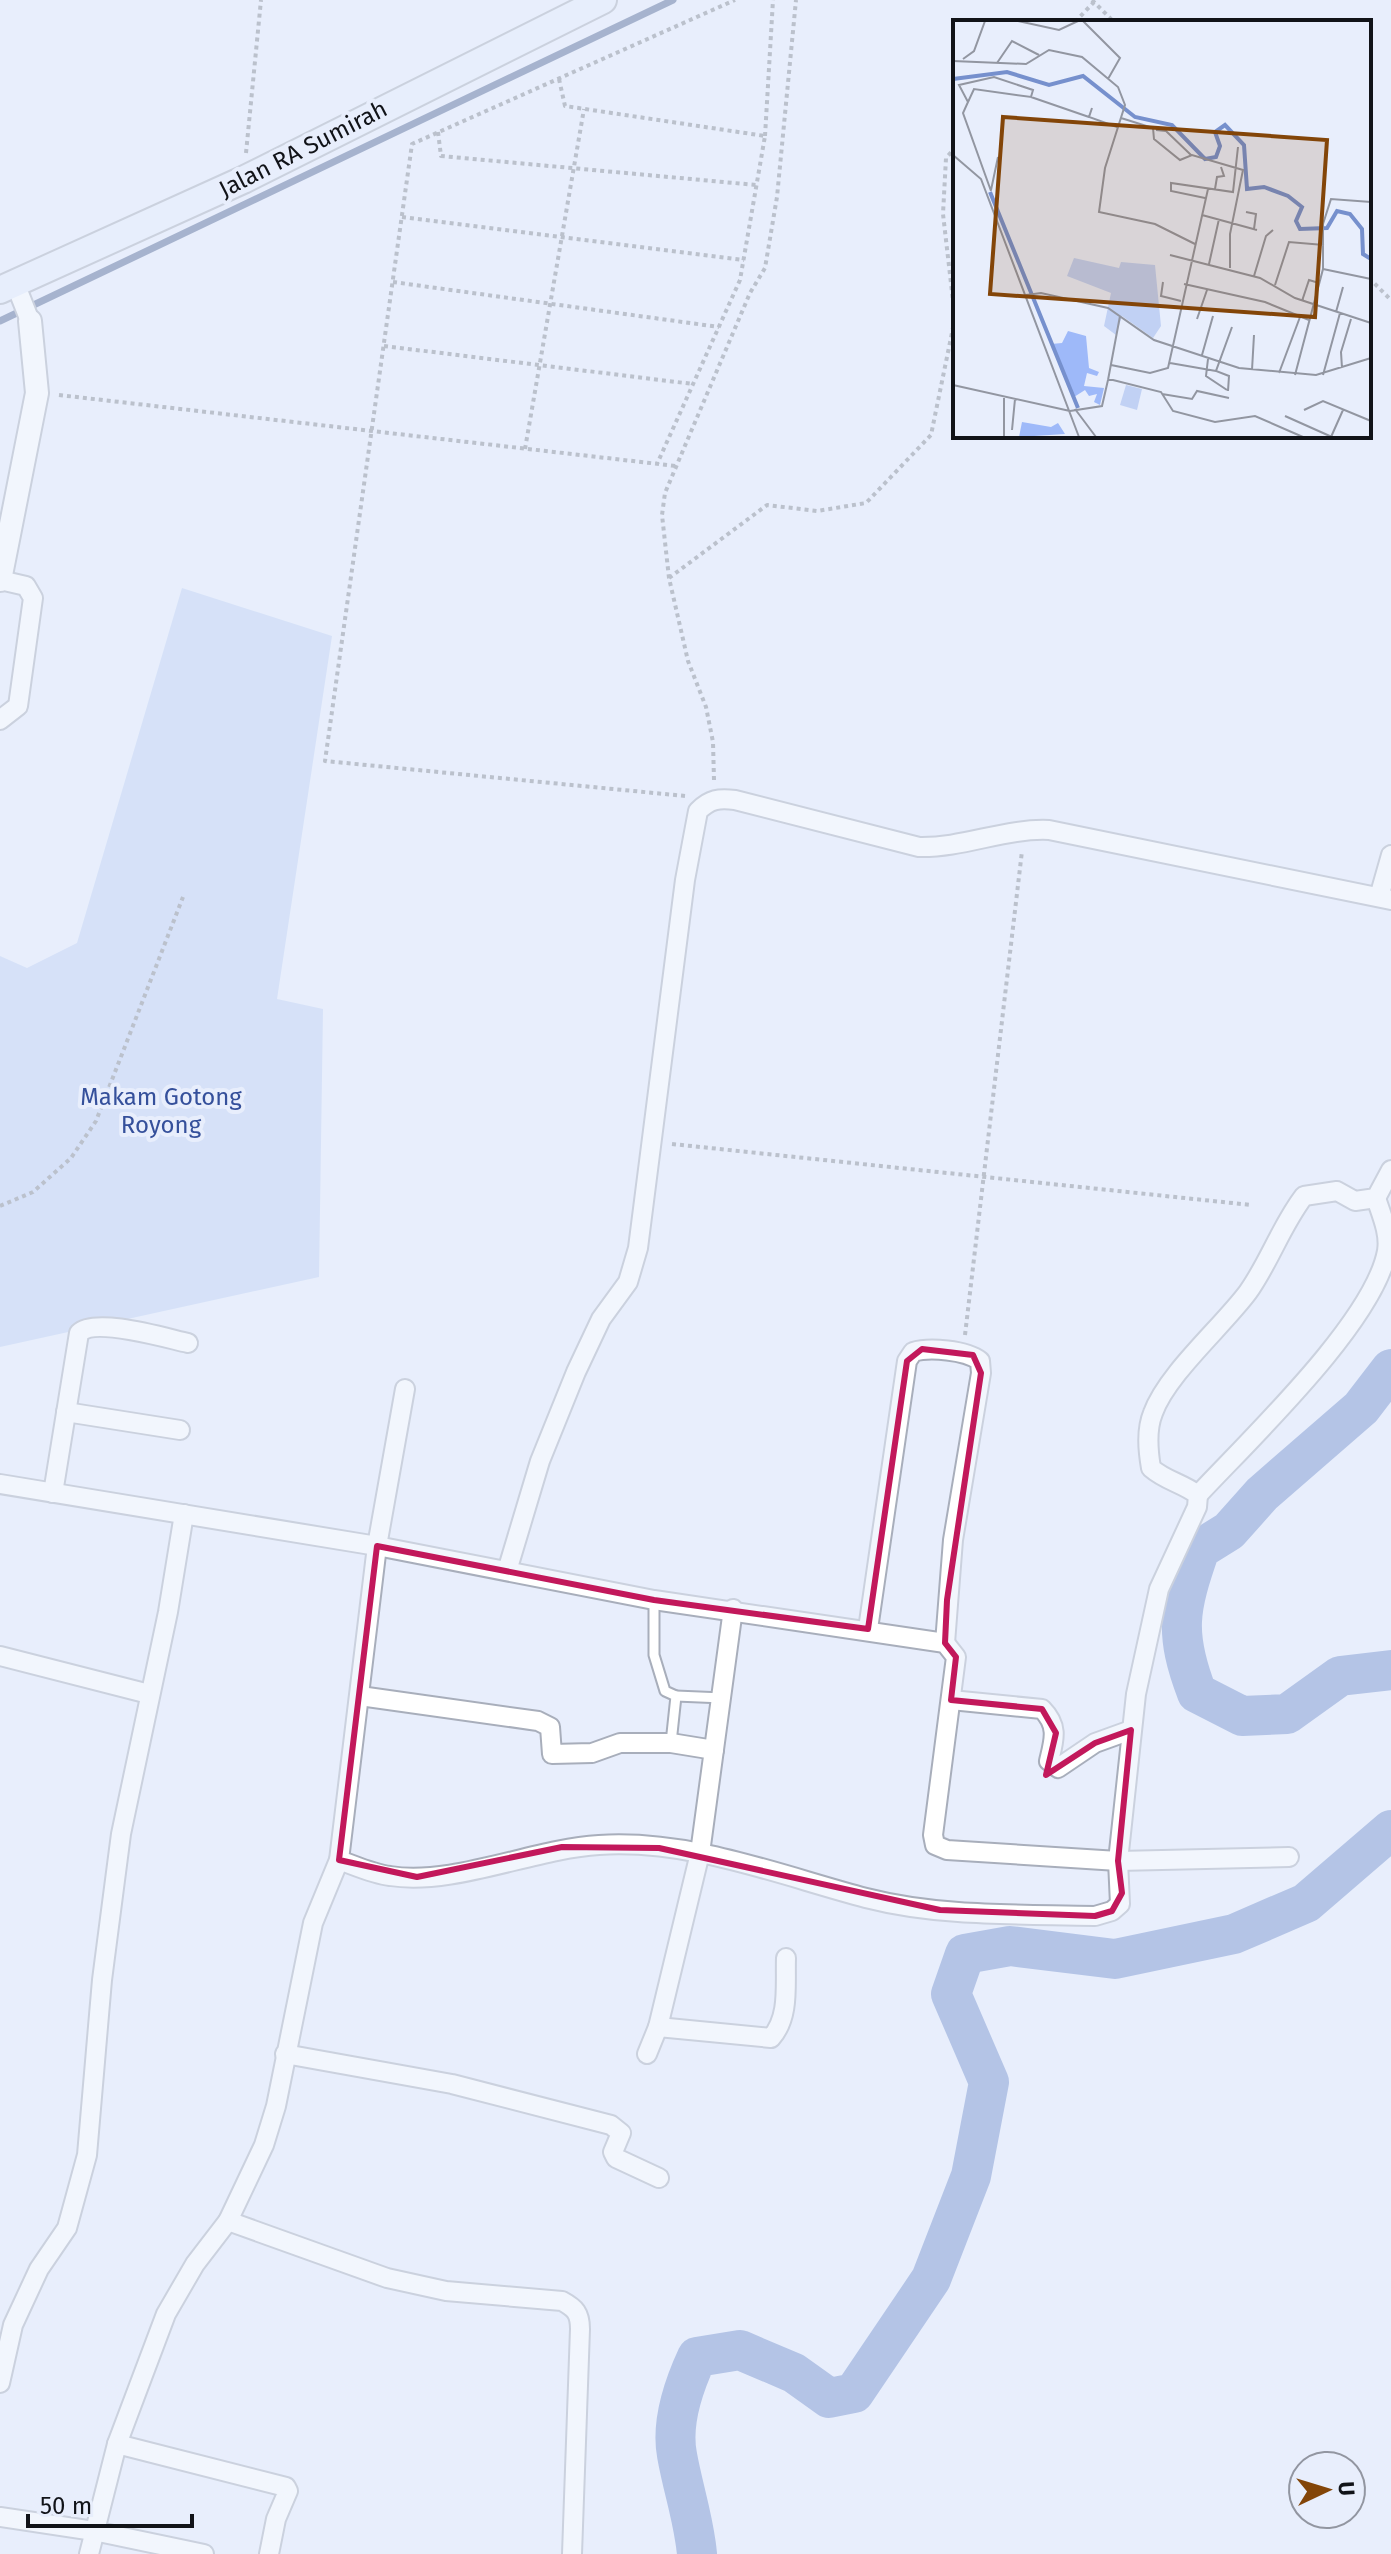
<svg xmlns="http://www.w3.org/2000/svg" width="1391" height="2554" viewBox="0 0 1391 2554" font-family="'Fira Sans',sans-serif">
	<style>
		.green { fill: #c1d1f4 }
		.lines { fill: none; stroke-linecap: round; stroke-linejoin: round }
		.stream { stroke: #586a97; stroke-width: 7 }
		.river { stroke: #7690cd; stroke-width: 40 }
		.service-casing { stroke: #a8aebb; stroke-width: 13 }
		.minor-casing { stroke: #a8aebb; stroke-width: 22 }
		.tertiary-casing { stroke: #a8aebb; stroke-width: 26 }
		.secondary-casing { stroke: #a8aebb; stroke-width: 30 }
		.path { stroke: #858993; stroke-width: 4; stroke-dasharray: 4 4; stroke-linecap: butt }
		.service { stroke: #fff; stroke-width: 9 }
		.minor { stroke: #fff; stroke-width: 18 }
		.tertiary { stroke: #fff; stroke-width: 22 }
		.secondary { stroke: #e6edfc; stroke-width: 26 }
		.marked { fill: none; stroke: #c2185b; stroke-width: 6; stroke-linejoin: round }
		.labels { text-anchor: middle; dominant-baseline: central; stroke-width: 8; stroke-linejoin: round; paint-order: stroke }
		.street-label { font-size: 24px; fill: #111318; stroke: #e8eefc }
		.park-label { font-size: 24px; fill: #35509b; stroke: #e8eefc }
		.inset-river { fill: none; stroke: #7690cd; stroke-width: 4 }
		.inset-road { fill: none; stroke: #9296a1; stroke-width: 2 }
		.view { fill: #834508; fill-opacity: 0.15; stroke: #834508; stroke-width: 4 }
		.inset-edge { fill: none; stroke: #111318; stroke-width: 4 }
	</style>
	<rect width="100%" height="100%" fill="#e8eefc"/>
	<polygon class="green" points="182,588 332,636 277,999 323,1009 319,1277 0,1347 0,956 27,968 77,943"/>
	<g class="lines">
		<polyline class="stream" points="0,321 673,0"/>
		<g class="river">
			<path d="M1391,1369L1361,1408L1262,1494L1229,1531L1200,1549C1179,1609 1174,1633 1197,1693L1242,1716L1287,1714L1340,1676L1391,1670"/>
			<path d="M697,2554C694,2520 683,2489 677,2455C671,2423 684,2385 697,2357L740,2350L794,2373L829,2398L854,2393L931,2279L971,2176L989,2082L951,1994L965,1954L1010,1946L1115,1959L1234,1934L1306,1903L1391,1830"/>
		</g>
		<g class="service-casing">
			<g id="service">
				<polyline points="654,1600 654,1655 665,1691 676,1696 671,1743"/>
				<polyline points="676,1696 723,1698"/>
			</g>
		</g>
		<g class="minor-casing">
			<g id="minor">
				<polyline points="15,283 30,321"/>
				<polyline points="0,720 18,706 33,598 26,586 0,580"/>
				<polyline points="1379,897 1391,855"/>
				<polyline points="66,1412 180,1430"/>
				<polyline points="0,1484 377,1546 654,1600 945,1643 956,1657 933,1835 935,1845 947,1850 1118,1861 1289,1857"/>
				<path d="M53,1493L79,1333C95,1317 165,1338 188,1343"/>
				<path d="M1198,1495C1249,1440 1374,1322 1387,1251C1390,1233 1381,1214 1376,1198"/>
				<path d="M507,1571L540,1461L576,1372L601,1319L628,1282L638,1248L685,880L698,811C710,799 719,798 735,800L919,847C964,848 1005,828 1049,830L1391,900"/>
				<path d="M868,1629L907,1361L913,1352C929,1347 966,1350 980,1361L981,1373L953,1540L945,1643"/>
				<polyline points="0,1656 149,1694"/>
				<polyline points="360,1696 538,1721 550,1727 552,1754 592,1753 620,1743 671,1743 714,1750"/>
				<path d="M951,1700L1042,1709C1059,1726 1054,1740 1049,1761L1058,1768L1095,1743L1131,1730"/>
				<path d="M339,1860C356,1866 373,1874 390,1876C454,1886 533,1849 599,1845C690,1839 779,1875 866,1898C940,1917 1019,1914 1095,1916L1112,1911L1120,1904L1118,1861L1136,1694L1159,1589L1197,1507L1198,1495C1182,1483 1166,1481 1151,1468C1148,1450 1146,1430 1153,1413C1167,1374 1222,1327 1248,1292C1270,1261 1281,1226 1304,1196L1337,1191L1355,1201L1376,1198L1391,1170"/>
				<path d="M658,2027L771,2038C790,2017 785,1985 786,1958"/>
				<polyline points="285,2054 452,2084 611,2125 621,2133 613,2152 616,2158 659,2178"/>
				<polyline points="647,2054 658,2027 700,1853 733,1609"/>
				<path d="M228,2221L387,2278L446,2291L562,2301C575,2308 580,2313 580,2329L572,2554"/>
				<polyline points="0,2383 13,2325 39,2269 67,2228 87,2155 102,1980 121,1834 168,1612 184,1514"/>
				<polyline points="117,2444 286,2487 288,2491 276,2519 269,2554"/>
				<polyline points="0,2517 94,2531 204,2554"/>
				<polyline points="89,2554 117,2444 166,2314 195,2264 228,2221 264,2145 276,2106 313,1923 339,1860 377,1546 405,1389"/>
			</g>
		</g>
		<g class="tertiary-casing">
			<polyline id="tertiary" points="0,580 37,393 30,321"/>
		</g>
		<g class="secondary-casing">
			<polyline id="secondary" points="0,290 243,180 603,0"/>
		</g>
		<g class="path">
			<polyline points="1092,0 1114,22"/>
			<polyline points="1075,22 1094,2"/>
			<polyline points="559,79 565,106 765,136 740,280 657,464"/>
			<polyline points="438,132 441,156 756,185"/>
			<polyline points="765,136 773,0"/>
			<polyline points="246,153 261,0"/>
			<polyline points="402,217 744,260"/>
			<polyline points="1369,278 1391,300"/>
			<polyline points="393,282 719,327"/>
			<polyline points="384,346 693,384"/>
			<polyline points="59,395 676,466"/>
			<polyline points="525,449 584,109"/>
			<polyline points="669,578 767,505 817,511 866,503 931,435 955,318 943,214 946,158 955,148"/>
			<polyline points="714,780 713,742 706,707 688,661 669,578 662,515 665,493 684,448 750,293 765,268 777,197 796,0"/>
			<polyline points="685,796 325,761 412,144 735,0"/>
			<polyline points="672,1144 1251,1205"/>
			<polyline points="0,1206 33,1192 71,1158 96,1121 183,897"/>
			<polyline points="965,1335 1022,851"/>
		</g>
		<use href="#service" class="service"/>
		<use href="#minor" class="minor"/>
		<use href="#tertiary" class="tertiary"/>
		<use href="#secondary" class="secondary"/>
	</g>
	<path d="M0 0H1391V2554H0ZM922,1349L973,1355L981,1373L947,1600L945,1643L956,1657L951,1700L1042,1709L1056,1733L1046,1775L1095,1743L1131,1730L1118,1861L1122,1893L1112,1911L1095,1916L940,1910L659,1848L562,1847L417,1877L339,1860L377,1546L654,1600L868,1629L907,1361Z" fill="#e8eefc" fill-opacity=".55" fill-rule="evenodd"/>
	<path class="marked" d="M922,1349L973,1355L981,1373L947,1600L945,1643L956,1657L951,1700L1042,1709L1056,1733L1046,1775L1095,1743L1131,1730L1118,1861L1122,1893L1112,1911L1095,1916L940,1910L659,1848L562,1847L417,1877L339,1860L377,1546L654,1600L868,1629L907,1361Z"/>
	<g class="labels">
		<g class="street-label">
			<text transform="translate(303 149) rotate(-27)">Jalan RA Sumirah</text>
		</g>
		<g class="park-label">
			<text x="161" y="1097">Makam Gotong<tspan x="161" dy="28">Royong</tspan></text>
		</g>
	</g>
	<g transform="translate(953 20)">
		<rect width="418" height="418" fill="#e8eefc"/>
		<path d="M121,238L166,248L168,242L202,245L208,306L200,318L169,296L163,315L151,306L158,273L114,256ZM173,365L189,369L184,390L167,385Z" fill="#c1d1f4"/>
		<path d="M115,311L133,316L136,348L146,352L144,356L134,353L131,366L151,368L147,385L141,382L144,374L136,376L132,370L121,377L98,324L109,323ZM69,402L98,407L105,403L112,414L66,417Z" fill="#9eb9f9"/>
		<path class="inset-river" d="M0,59L54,52L96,65L130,56L182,97L219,105L252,139L263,137L267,126L262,112L272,105L291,125L294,169L311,167L335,176L349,187L343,201L347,209L374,208L384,191L397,194L409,209L410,234L418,239M37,172L125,388"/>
		<path class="inset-road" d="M65,1L106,10L125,1M130,1L167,38L155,59M10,39L21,31L32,1M0,41L73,44L96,30L129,37L165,67L172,85L152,148L146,192L202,204L242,224M44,43L59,21L86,35M78,77L136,97M15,82L21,69L78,77L80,70L41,57L6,65L15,82L10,93L38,171M139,88L136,97L164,107M168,98L200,108L201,119L227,140L239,135L290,150L277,214V248M203,110L213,111L238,135M0,135L28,159L126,417M262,169L264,157L271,156L268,147M38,170L45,137M252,178L218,171V163L280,172L285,127M293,192L303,194L301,209M249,195L304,210M217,235L307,258L342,278L418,303M256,244L266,199M370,249L418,259M301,256L313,216L320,210M210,262L208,276L228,281M231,264L312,282L356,300M322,265L336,222L371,225M73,275L88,273L155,288L201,320L286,348L363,355L418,338M349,281L356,260L366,263M383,292L390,267M244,299L254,270M249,335L260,296M255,339L253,356L274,370M217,343L263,351M158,345L197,353L215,348L255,169M389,348L388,332L398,299M299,350L301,315M326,353L347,297M342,355L370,249V204L378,179L418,182M370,355L387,293M155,360L167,296M0,365L117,391M275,371L276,356L263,351L279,307M209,374L239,379L244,371L276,378M122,389L143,417M351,390L370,381L418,401M117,391L149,386L155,360H160L208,372L220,391L262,402L302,396L350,417M332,396L379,417M59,410L62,379M51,417V376M378,417L390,390"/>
		<path class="view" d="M50,97L374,120L362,297L37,274Z"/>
		<rect width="418" height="418" class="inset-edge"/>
	</g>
	<g transform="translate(1327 2490) rotate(86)"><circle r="38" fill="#e8eefc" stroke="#9296a1" stroke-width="2"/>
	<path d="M0-6L14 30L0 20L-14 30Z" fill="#834508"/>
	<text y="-12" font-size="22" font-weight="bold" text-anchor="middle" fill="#111318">U</text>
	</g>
	<path d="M28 2514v12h164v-12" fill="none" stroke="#111318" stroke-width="4"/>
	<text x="40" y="2514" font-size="24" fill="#111318" stroke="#e8eefc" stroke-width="6" paint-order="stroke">50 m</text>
</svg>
